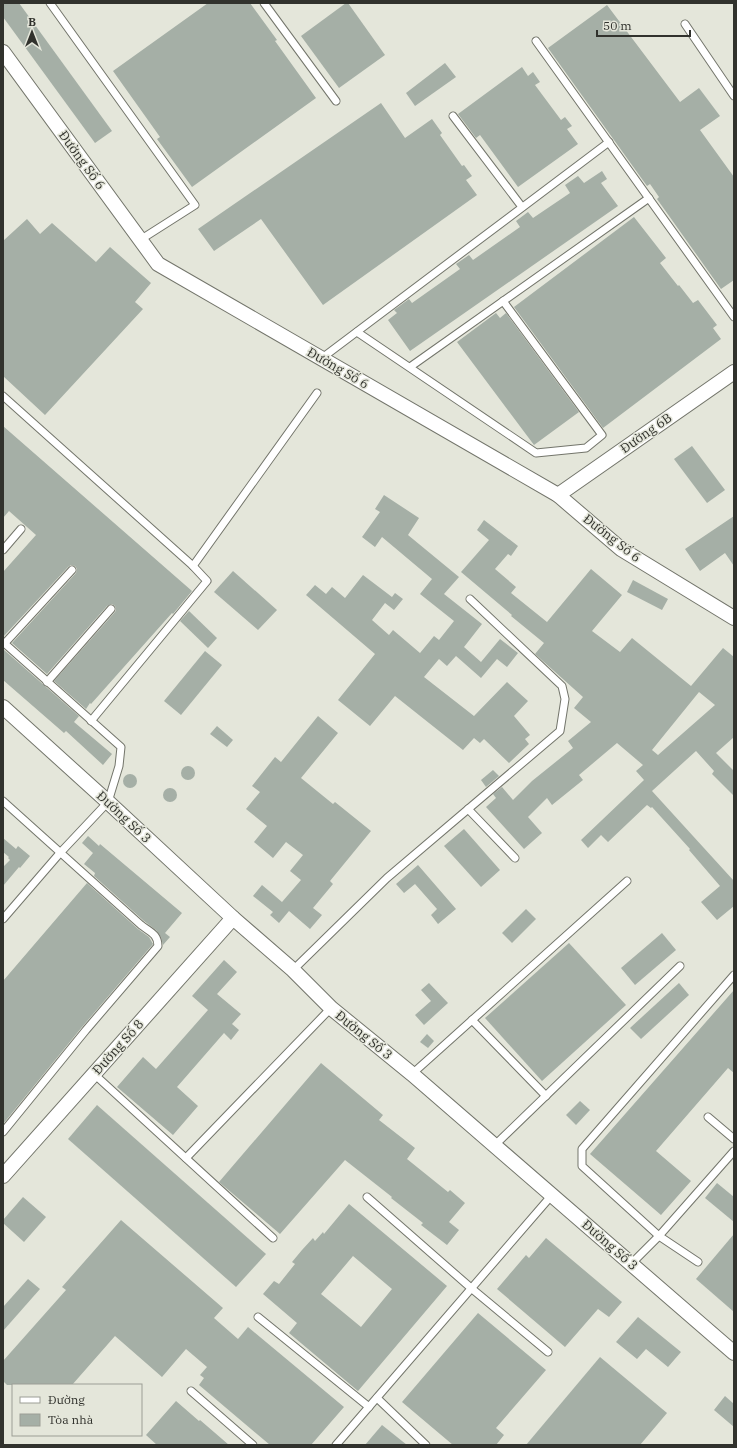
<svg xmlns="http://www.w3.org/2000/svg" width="737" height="1448" viewBox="0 0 737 1448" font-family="'IBM Plex Serif',serif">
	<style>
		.building { fill: #a5afa6; fill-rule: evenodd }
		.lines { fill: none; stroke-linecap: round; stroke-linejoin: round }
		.service-casing { stroke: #73756b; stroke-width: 9 }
		.minor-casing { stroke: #73756b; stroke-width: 16 }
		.service { stroke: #fff; stroke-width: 7 }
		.minor { stroke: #fff; stroke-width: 14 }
		.labels { text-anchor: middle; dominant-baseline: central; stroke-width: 3; stroke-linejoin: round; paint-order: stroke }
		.street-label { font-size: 13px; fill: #31322d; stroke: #e4e6da }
	</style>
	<rect width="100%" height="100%" fill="#e4e6da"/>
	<g class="building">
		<polygon points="3,3 19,3 112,131 95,143 3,17"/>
		<polygon points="208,3 250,3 277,40 275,41 316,98 192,187 157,139 160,137 113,71"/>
		<polygon points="346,3 348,3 385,55 339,88 301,36"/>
		<polygon points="607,5 680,102 699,88 720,116 700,130 734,177 734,280 721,289 657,199 659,197 650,184 647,186 548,48"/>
		<polygon points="445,63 456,77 415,106 406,93"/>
		<polygon points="522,67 528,76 533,72 540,82 535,85 561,120 565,117 572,126 567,129 578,144 518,187 480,135 476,138 458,114"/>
		<polygon points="381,103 405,138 432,119 442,133 440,135 462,166 464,165 472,176 466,180 477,195 323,305 261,219 214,251 198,229"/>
		<polygon points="602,171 607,179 601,183 618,206 410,351 388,320 397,313 394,310 409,299 412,303 460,269 456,264 469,255 473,260 520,227 516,221 528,212 533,218 570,193 565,185 578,176 584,183"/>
		<polygon points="634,217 666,258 660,263 678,286 679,285 693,303 698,300 717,325 713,328 721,339 603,428 514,307"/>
		<polygon points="27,219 40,234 52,223 96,262 110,247 151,283 135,302 143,309 45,415 3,376 3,241"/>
		<polygon points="496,313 500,318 506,313 579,412 534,445 457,342"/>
		<polygon points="3,426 192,591 173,614 172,613 91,704 90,703 86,709 54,681 115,612 116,610 115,606 112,604 107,606 47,674 12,643 76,573 77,569 75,566 71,565 68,567 3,637 3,572 36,535 9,511 3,518"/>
		<polygon points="692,446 725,490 707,503 674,459"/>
		<polygon points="384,495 419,518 408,535 459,577 444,594 482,624 464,647 481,662 500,639 518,653 507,667 497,659 481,678 456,656 447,666 439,659 424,677 474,716 507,682 528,701 514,716 530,735 525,739 529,744 509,763 484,739 480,743 474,738 463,750 395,696 370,726 338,700 375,654 306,595 315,585 326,594 332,587 345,598 363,575 392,597 395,593 403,599 394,610 385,603 372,620 389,635 393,630 420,653 434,636 439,640 454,621 420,594 432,579 382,537 375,547 362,537 380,512 375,509"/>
		<polygon points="734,516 734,566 725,553 700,571 685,549"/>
		<path d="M484,520L518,546L511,556L508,554L495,569L516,587L511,593L547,622L591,569L622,595L592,631L620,652L632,638L691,686L723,648L734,657V737L716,753L734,771V796L712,774L714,771L696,751L652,791L734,881V906L717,920L701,902L720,886L689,850L690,849L652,807L651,808L647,805L608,842L601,835L588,848L581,840L644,780L636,771L643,765L617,743L579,775L583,780L552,805L547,798L528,817L542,833L524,849L486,807L496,798L493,794L502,787L513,800L532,781L573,748L568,741L591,722L574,708L583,697L535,654L544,643L511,616L512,615L461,572L489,540L477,530ZM699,692L715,705L658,755L652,750Z"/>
		<polygon points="233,571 277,610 258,630 214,592"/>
		<polygon points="633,580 668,599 662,610 627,592"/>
		<polygon points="189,611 217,638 208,648 180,621"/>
		<polygon points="3,649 79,716 74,722 112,754 103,765 66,731 64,733 3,680"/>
		<polygon points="205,651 222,665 181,715 164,701"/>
		<polygon points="318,716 338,733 301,778 333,804 335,802 371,831 330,881 333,884 313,908 322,915 310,929 289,911 279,923 270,915 273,912 253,896 262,885 282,902 301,880 290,871 303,855 286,842 273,858 254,842 267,826 246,809 260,792 252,786 275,757 281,762"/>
		<polygon points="217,726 233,740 227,747 210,734"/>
		<circle cx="188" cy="773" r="7"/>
		<polygon points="493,770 499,776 486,787 481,780"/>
		<circle cx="130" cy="781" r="7"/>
		<circle cx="170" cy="795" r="7"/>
		<polygon points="464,829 500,870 481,887 444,846"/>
		<polygon points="88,836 99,846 100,844 182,913 165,933 170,937 163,945 161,937 156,930 144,921 94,876 95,873 84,864 93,853 82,843"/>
		<polygon points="3,838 16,849 18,846 30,856 20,868 19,867 3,886 3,867 10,860 8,858 9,857 3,852"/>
		<polygon points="418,865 456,909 438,924 431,915 437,909 415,884 404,893 396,884"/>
		<polygon points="87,883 138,929 149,937 153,944 82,1027 3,1124 3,981"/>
		<polygon points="526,909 536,919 512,943 502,933"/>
		<polygon points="662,933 676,950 635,985 621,968"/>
		<polygon points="569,943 626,1005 542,1081 485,1018"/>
		<polygon points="224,960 237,972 217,994 241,1014 232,1024 239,1030 231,1040 224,1033 177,1087 198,1106 173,1135 117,1087 143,1057 156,1069 208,1010 192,996"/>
		<polygon points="429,983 448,1003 424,1025 415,1015 431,1001 421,990"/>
		<polygon points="679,983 689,995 641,1039 630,1028"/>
		<polygon points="734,990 734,1073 728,1068 656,1151 691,1181 661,1215 590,1154"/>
		<polygon points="427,1034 434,1041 428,1048 420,1042"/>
		<polygon points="321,1063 383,1115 379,1120 415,1148 407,1159 448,1192 450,1190 465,1203 449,1222 459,1230 447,1245 421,1225 423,1223 391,1198 392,1197 345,1160 280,1234 219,1182"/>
		<polygon points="580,1101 590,1110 576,1125 566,1115"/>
		<polygon points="97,1105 266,1254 236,1287 68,1139"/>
		<polygon points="717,1183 734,1197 734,1222 705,1198"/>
		<polygon points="23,1197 46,1217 24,1242 3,1223 3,1220"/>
		<path d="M349,1204L447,1286L358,1391L289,1333L297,1323L263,1294L274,1281L279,1284L295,1264L292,1262L302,1250L313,1238L315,1241L323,1232L324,1234ZM353,1256L392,1289L361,1327L321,1294Z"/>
		<polygon points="121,1220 223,1308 214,1318 238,1339 248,1327 344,1407 311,1445 270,1445 199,1385 204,1378 200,1375 207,1367 186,1349 162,1377 115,1336 72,1385 7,1385 3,1381 3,1361 66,1290 62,1287"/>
		<polygon points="734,1234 734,1312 696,1279"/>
		<polygon points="546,1238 622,1302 609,1317 598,1309 565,1347 497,1289 526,1255 529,1258"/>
		<polygon points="28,1279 40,1289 3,1331 3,1307"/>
		<polygon points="478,1313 546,1370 496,1428 504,1435 496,1445 453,1445 402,1402"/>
		<polygon points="638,1317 681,1352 668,1367 646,1349 637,1359 616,1342"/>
		<polygon points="600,1357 667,1413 640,1445 526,1445"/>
		<polygon points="725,1396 734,1404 734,1427 714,1410"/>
		<polygon points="176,1401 199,1421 200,1420 229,1445 157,1445 146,1435"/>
		<polygon points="382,1425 407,1445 365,1445"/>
	</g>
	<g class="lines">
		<g class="service-casing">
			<g id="service">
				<polyline points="50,3 195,205 140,240"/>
				<polyline points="264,3 336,101"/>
				<polyline points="685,24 734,96"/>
				<polyline points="536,41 734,317"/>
				<polyline points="453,116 522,207"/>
				<polyline points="357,332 536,453 586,448 602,435 503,301"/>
				<polyline points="322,358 609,142"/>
				<polyline points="410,367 649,198"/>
				<polyline points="3,396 193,566 207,581 91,721"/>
				<polyline points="3,550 21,529"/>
				<polyline points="193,566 317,393"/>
				<polyline points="3,642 121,747 119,766 108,802 60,853 3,919"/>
				<polyline points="5,643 72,570"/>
				<polyline points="47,682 111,609"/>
				<path d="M3,801L141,925C150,932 158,934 158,946L86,1030L3,1132"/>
				<polyline points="468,809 515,858"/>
				<polyline points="293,970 387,878 560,731 565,699 562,686 470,599"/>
				<polyline points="472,1020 546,1096"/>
				<polyline points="94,1074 273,1238"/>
				<polyline points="412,1074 627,881"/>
				<polyline points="708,1117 734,1139"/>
				<polyline points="495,1145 680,966"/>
				<polyline points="186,1158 331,1008"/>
				<polyline points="367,1197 471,1288 548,1352"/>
				<polyline points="698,1262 659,1236 582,1166 582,1149 734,975"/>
				<polyline points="631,1264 659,1236 734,1151"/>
				<polyline points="258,1317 369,1407"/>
				<polyline points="191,1391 253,1445"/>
				<polyline points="377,1398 426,1445"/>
				<polyline points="336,1445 552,1195"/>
			</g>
		</g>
		<g class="minor-casing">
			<g id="minor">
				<polyline points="3,52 158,264 558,495 621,549 734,618"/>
				<polyline points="558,495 734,372"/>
				<polyline points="3,707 108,802 233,918 293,970 331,1008 412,1074 734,1353"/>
				<polyline points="3,1176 233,918"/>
			</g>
		</g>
		<use href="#service" class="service"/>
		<use href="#minor" class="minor"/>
	</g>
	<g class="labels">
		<g class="street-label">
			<text transform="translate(82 160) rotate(54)">Đường Số 6</text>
			<text transform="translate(338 368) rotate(30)">Đường Số 6</text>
			<text transform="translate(646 433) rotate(-35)">Đường 6B</text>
			<text transform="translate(612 538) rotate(38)">Đường Số 6</text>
			<text transform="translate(124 817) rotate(43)">Đường Số 3</text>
			<text transform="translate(364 1035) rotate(39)">Đường Số 3</text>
			<text transform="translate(118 1047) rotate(-48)">Đường Số 8</text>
			<text transform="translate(610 1245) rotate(41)">Đường Số 3</text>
		</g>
	</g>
	<rect width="737" height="1448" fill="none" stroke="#31322d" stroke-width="8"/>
	<rect x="12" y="1384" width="130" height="52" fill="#e4e6da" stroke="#9c9e95"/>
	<rect x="20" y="1397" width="20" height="6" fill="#ffffff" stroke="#9c9e95"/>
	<text x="48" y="1404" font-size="12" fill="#31322d">Đường</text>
	<rect x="20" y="1414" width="20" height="12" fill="#a5afa6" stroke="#9c9e95"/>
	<text x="48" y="1424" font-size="12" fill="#31322d">Tòa nhà</text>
	<g transform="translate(32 32)" stroke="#e4e6da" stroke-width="3" paint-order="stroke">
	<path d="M0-3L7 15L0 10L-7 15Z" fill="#31322d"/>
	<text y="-6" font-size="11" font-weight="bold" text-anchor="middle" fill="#31322d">B</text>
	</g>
	<path d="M597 30v6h93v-6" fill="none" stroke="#31322d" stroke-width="2"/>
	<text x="603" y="30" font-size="12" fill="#31322d" stroke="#e4e6da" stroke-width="3" paint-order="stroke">50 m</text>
</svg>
